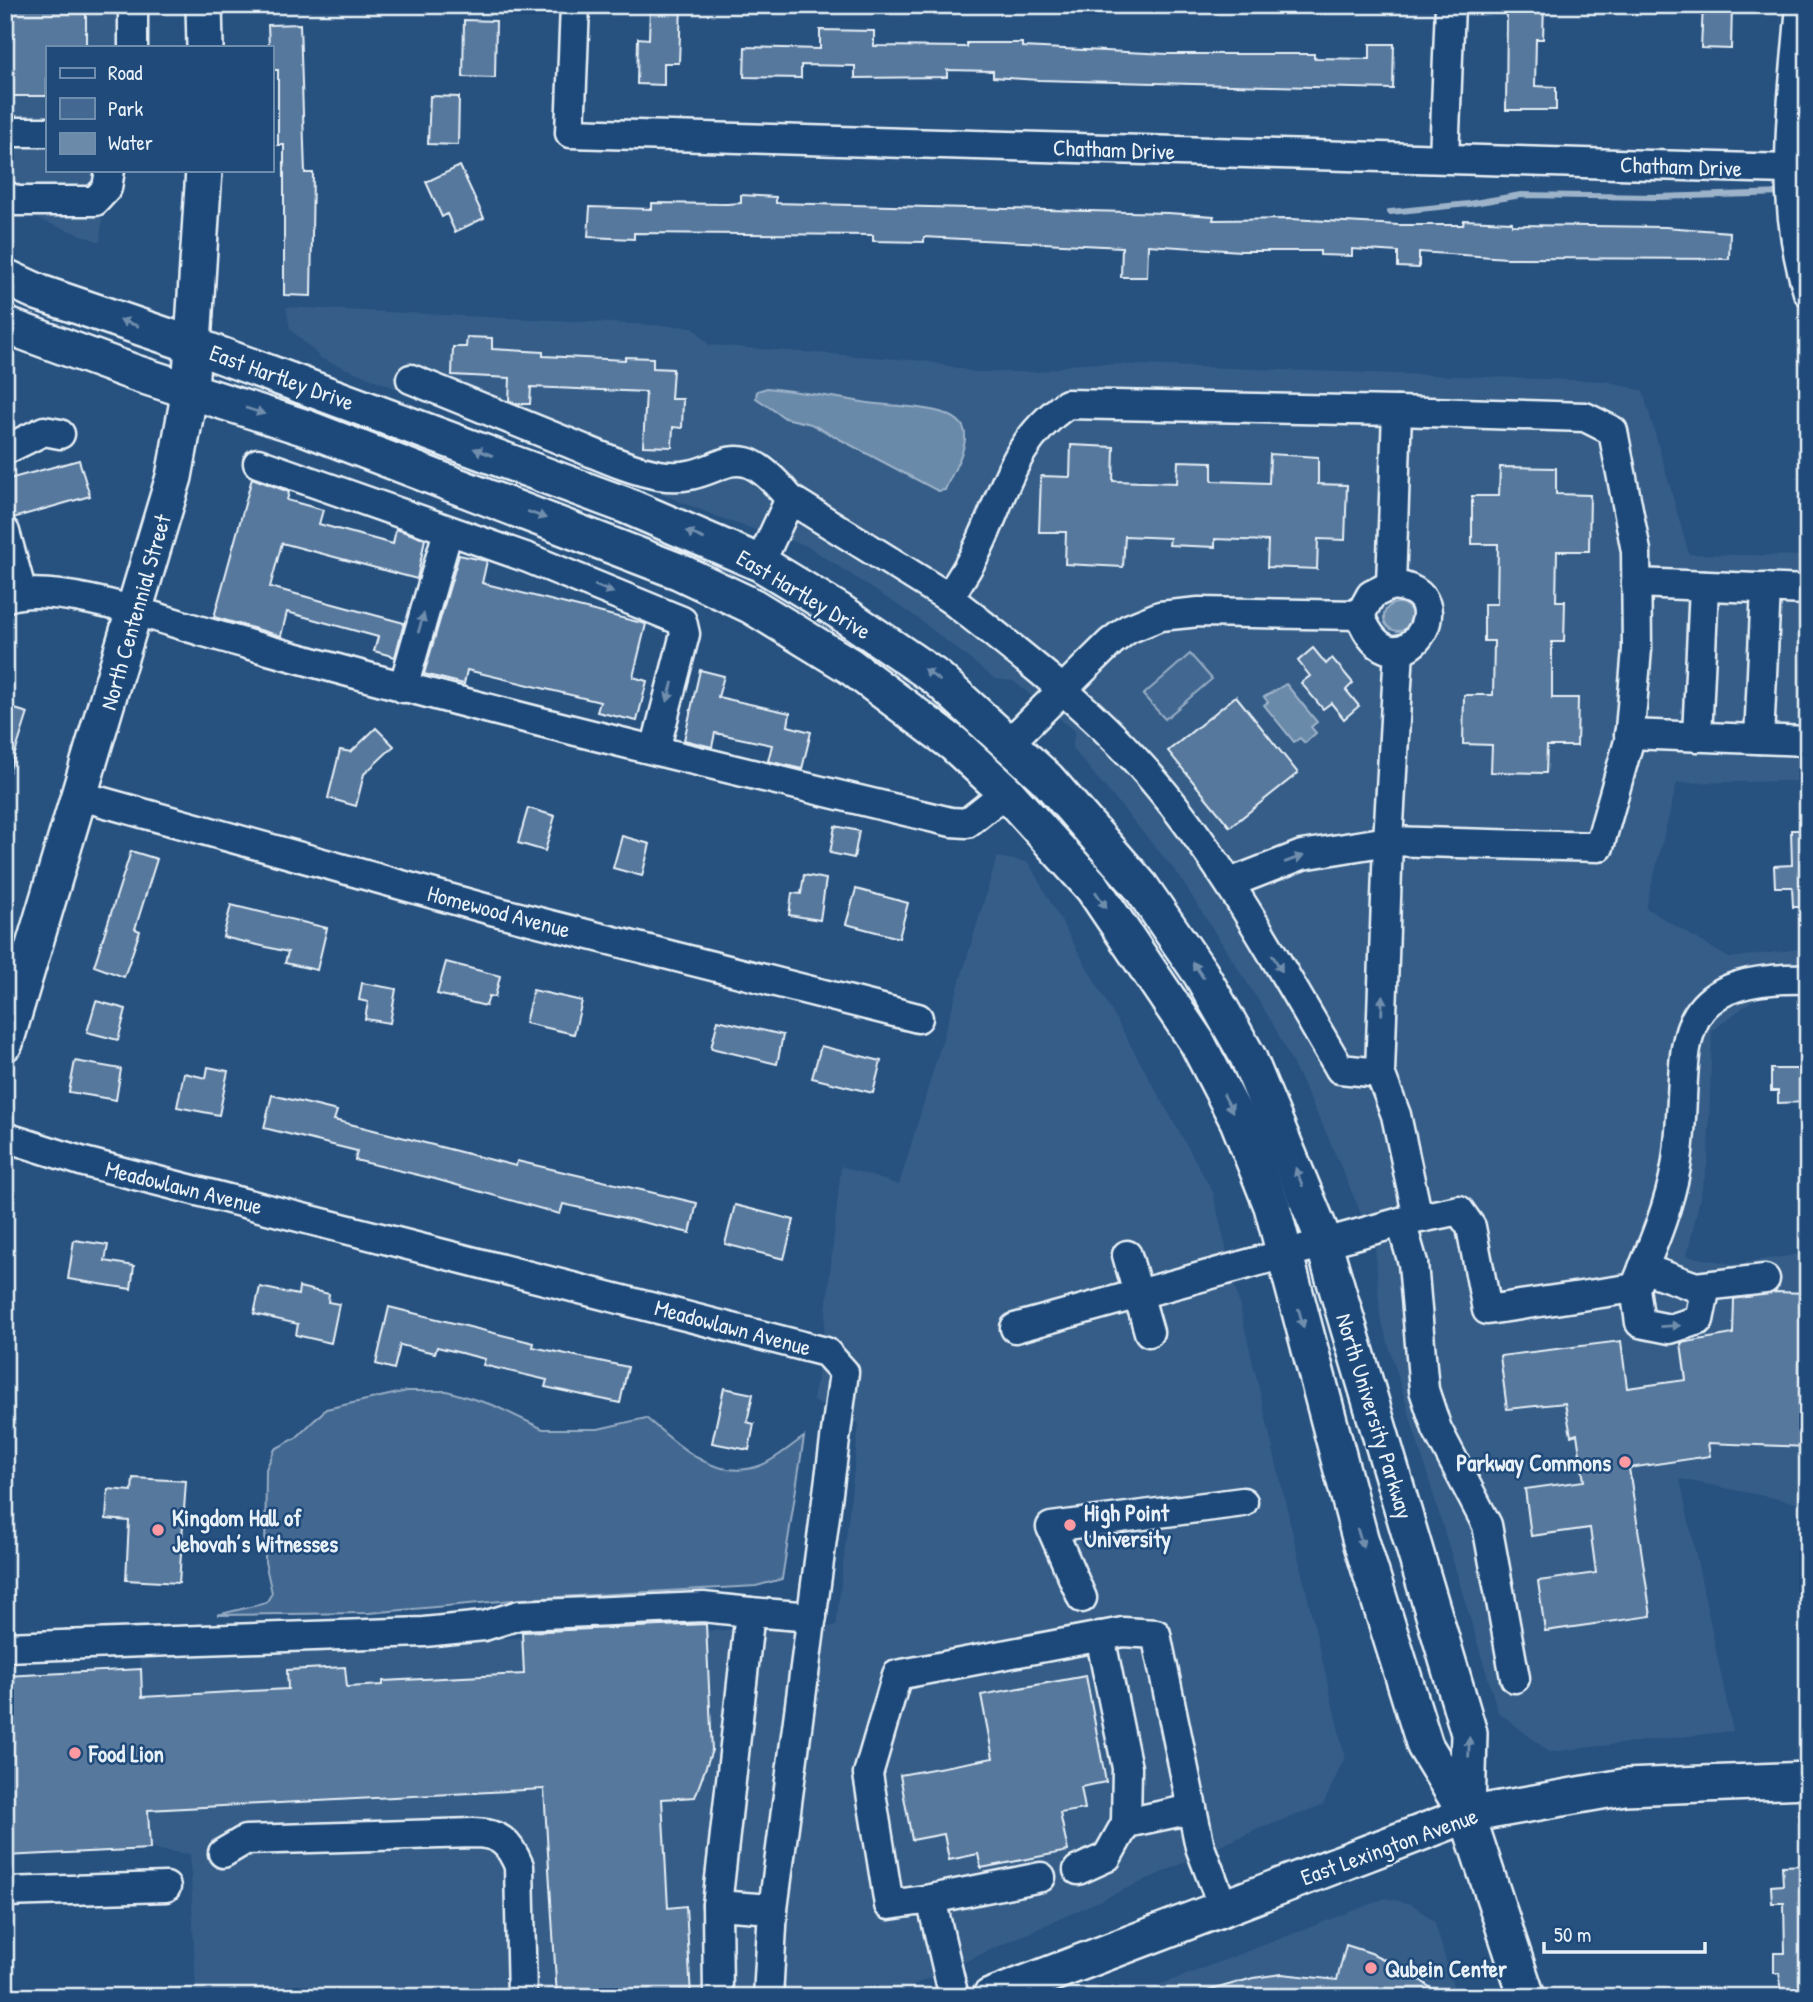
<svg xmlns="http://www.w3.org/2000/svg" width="1813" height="2002" viewBox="0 0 1813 2002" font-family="'Patrick Hand',sans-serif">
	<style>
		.built { fill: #355d88 }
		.green { fill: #436891; stroke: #96acc4; stroke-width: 2 }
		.water { fill: #6b8aaa; stroke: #9db3c9; stroke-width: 2 }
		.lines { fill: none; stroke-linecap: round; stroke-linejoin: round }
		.stream { stroke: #9db3c9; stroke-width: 6 }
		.building { fill: #57789d; stroke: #e8f1f8; stroke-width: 2 }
		.minor-casing { stroke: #e8f1f8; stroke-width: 33 }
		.major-casing { stroke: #e8f1f8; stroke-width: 40 }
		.minor { stroke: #1f4a7a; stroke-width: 28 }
		.major { stroke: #1f4a7a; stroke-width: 35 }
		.oneway { fill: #6f8dac }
		.poi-dot { fill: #ff9aa2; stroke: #1f4a7a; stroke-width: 2.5 }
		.labels { text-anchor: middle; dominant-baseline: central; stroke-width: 5; stroke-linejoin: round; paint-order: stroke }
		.street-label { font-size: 23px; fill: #e8f1f8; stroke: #1f4a7a }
		.poi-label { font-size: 23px; font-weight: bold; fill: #e8f1f8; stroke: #1f4a7a; text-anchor: start }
	</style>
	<rect width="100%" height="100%" fill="#27517f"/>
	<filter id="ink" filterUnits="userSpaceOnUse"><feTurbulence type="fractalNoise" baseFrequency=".0143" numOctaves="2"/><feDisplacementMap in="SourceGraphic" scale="14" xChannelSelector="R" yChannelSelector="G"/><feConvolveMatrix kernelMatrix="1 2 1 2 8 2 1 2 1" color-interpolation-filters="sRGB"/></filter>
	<g filter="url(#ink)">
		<g class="built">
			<polygon points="5,5 122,5 118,47 47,47 47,170 107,170 100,242 5,207"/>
			<polygon points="286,307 693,327 709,345 926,361 975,372 1038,372 1080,363 1606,381 1643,391 1689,554 1808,556 1808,781 1677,783 1646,908 1729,958 1808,948 1808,996 1758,996 1712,1031 1708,1162 1687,1256 1734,1264 1808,1253 1808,1505 1680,1479 1733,1731 1549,1752 1498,1712 1380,1316 1375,1246 1324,1128 1272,1022 1177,873 1072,748 1075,731 1013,681 995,679 916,617 807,546 731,522 322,359 290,329"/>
			<polygon points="997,857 1028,862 1213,1192 1345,1757 1323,1805 1256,1830 887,1997 196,1997 190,1854 150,1849 139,1651 836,1626 859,1424 813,1401 824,1331 841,1166 899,1185"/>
			<polygon points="1386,1898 1412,1904 1435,1922 1456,1997 1128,1997"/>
		</g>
		<g class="green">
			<polygon points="1190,654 1212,679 1165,719 1143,695"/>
			<path d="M407,1391H447L493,1405L543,1429H598L646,1418C678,1444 713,1482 759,1466C774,1461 790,1446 804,1437L782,1579L756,1586L524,1599L369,1613L217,1615L266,1603L272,1593L265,1562L266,1469L275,1449L296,1438L326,1409Z"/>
		</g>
		<g class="water">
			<path d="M767,388C801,392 834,397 868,403C890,407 955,404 964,429C970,446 951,474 945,490L938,491L811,424L785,418L756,398L757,391Z"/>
			<circle cx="1398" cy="617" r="14"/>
			<polygon points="1286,684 1317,722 1311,727 1316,733 1305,743 1300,738 1294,742 1264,705 1268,702 1264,697"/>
		</g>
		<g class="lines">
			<polyline class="stream" points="1390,212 1468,204 1521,195 1657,197 1785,193"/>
		</g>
		<g class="building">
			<polygon points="5,5 86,5 86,47 47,47 47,96 5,96"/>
			<polygon points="650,5 681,5 679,63 664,63 664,85 637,84 638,38 649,39"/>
			<polygon points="1507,5 1544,5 1543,39 1536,39 1535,86 1556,87 1556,110 1506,110"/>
			<polygon points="1703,5 1732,5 1731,49 1701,48"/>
			<polygon points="464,20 496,21 495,78 463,77"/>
			<polygon points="300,24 305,173 313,173 311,296 284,295 284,145 278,145 278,70 271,70 271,47 269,47 268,25"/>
			<polygon points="820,30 874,31 874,46 967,47 967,43 1022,43 1022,47 1168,54 1314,54 1314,58 1370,59 1370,44 1394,44 1393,89 1039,80 993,77 993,71 947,70 947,77 855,78 855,66 801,65 801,78 744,77 745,47 820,49"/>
			<polygon points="430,96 459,97 458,145 428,144"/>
			<polygon points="460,166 484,218 455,232 447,214 442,217 426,182"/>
			<polygon points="741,195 776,197 776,203 1168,213 1214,216 1213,220 1291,219 1399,225 1463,225 1464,220 1512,222 1512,225 1665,227 1730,232 1729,259 1507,258 1419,252 1419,268 1398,267 1398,252 1352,249 1352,256 1320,255 1320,251 1241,251 1148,245 1147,277 1121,277 1122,247 924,237 924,242 873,241 873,235 634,233 634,239 588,237 590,207 652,209 652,203 727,204 741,203"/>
			<polygon points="467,337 492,338 492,349 543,352 543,356 625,360 625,357 653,358 653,368 673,369 671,399 683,399 682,428 673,427 672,447 643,446 646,392 531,387 530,404 517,404 509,401 510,378 452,375 453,347 466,347"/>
			<polygon points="1071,445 1114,447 1113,481 1177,483 1178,461 1212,462 1212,481 1269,483 1270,454 1318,457 1318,484 1347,485 1345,540 1318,539 1317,569 1267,567 1268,541 1215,539 1215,547 1169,545 1170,538 1125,536 1123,567 1065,564 1066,532 1039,532 1041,476 1070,477"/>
			<polygon points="79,460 90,496 13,518 9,516 5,503 5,480"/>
			<polygon points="1500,467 1556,468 1556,494 1590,495 1589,551 1557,551 1556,601 1565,601 1564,642 1552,642 1552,698 1578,698 1577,746 1547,746 1546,773 1491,772 1492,745 1463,744 1464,695 1493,695 1494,641 1484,641 1484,604 1497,604 1498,544 1472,544 1472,496 1499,496"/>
			<polygon points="252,478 289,492 287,500 323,510 319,524 393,544 396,529 425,539 417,579 282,543 270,587 404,623 395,657 374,651 378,637 287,612 281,636 214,617"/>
			<polygon points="459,555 487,561 482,583 646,624 633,677 647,681 637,721 597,712 600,702 467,670 464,684 424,674"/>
			<polygon points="1313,648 1326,664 1332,658 1353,683 1346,690 1359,706 1344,719 1331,703 1323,709 1301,683 1310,676 1298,661"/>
			<polygon points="700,670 724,676 718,697 790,713 788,726 811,732 802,769 768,761 772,745 715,733 712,747 684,740"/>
			<polygon points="1236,696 1298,773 1230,827 1168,751"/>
			<polygon points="5,706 28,713 9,772 5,771"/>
			<polygon points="376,728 394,746 364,774 356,806 328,798 340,750 351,752"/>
			<polygon points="528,808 555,816 545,851 518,843"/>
			<polygon points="835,826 859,831 854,858 830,853"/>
			<polygon points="1791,830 1808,830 1808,907 1793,907 1792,887 1775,887 1774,866 1792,865"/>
			<polygon points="622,836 650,844 642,876 613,868"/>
			<polygon points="131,851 157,859 135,929 140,931 124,977 94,966"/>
			<polygon points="804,875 826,879 820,920 789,915 792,893 801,894"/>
			<polygon points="856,889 908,903 899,938 846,924"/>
			<polygon points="231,905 327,928 317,970 285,963 288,952 223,937"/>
			<polygon points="446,962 500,976 495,997 489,996 486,1006 437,994"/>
			<polygon points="362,983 396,989 390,1023 365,1019 368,1002 359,1000"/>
			<polygon points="533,990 582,1001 574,1034 525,1023"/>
			<polygon points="96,1001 126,1009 118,1040 87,1032"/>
			<polygon points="718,1020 783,1035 777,1064 711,1048"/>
			<polygon points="821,1046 881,1061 873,1093 812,1078"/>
			<polygon points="75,1061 121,1069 116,1100 69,1092"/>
			<polygon points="208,1067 228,1071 219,1115 177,1107 184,1073 206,1078"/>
			<polygon points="1771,1069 1808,1069 1808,1102 1778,1103 1778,1091 1771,1091"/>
			<polygon points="272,1095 337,1111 334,1120 516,1166 517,1161 697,1203 690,1233 563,1204 560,1214 435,1179 355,1160 357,1151 264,1128"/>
			<polygon points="735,1205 794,1220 784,1259 725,1244"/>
			<polygon points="74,1240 108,1245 105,1261 134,1266 131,1289 68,1279"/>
			<polygon points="260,1287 298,1295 299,1287 329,1294 328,1302 339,1304 331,1343 296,1335 298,1324 254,1314"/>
			<polygon points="1775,1292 1808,1293 1808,1447 1708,1443 1710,1456 1629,1468 1651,1616 1545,1631 1538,1581 1596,1573 1590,1528 1531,1536 1525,1489 1584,1481 1577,1434 1571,1436 1565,1403 1507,1409 1500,1356 1621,1341 1627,1388 1686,1380 1681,1343 1733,1334 1734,1299"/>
			<polygon points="389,1307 534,1343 533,1347 628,1367 620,1403 545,1387 547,1380 483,1365 485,1359 437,1347 435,1353 400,1345 394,1369 376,1364"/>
			<polygon points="724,1388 753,1394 747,1422 754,1424 749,1450 712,1443"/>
			<polygon points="133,1478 186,1481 179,1583 126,1580 129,1521 106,1519 108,1489 132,1491"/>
			<polygon points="706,1624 712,1750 695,1797 662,1799 668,1908 686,1906 691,1997 557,1997 544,1789 148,1810 150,1849 5,1856 5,1676 141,1669 142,1697 288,1689 287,1670 345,1667 347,1687 383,1685 383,1681 524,1674 522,1632"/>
			<polygon points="1086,1676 1106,1782 1081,1787 1085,1809 1060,1813 1068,1851 981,1868 978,1854 949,1860 944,1834 912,1840 900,1775 993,1758 981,1695"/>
			<polygon points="1808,1865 1808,1997 1783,1997 1779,1973 1774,1973 1774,1953 1785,1953 1784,1903 1772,1903 1771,1886 1783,1885 1782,1866"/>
			<polygon points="1346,1945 1371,1953 1408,1971 1443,1997 1205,1997 1204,1992 1253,1978 1282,1974 1337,1980"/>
		</g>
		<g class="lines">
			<g class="minor-casing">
				<g id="minor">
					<polyline points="575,5 570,133 1787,169"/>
					<path d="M1801,5C1793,105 1778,195 1808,292"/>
					<polyline points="133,47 133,5"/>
					<polyline points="5,132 47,132"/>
					<polyline points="1444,158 1450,5"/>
					<polyline points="5,195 16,201 95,201 107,188 110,170"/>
					<path d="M411,379C462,400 513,420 564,441C595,453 626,469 659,475C725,486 729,423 790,499"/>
					<polyline points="1397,411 1585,417 1613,431 1636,551 1637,649 1629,741 1599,847 1388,841 1399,650"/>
					<polyline points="5,450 44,431 60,434"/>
					<polyline points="258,463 528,558 682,621 685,634 655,750"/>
					<polyline points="5,532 22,593"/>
					<polyline points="760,563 790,499 949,598"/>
					<polyline points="1636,583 1808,590"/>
					<path d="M1391,585C1473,590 1394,707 1360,615L1371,595Z"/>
					<path d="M5,598C49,580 155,617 201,631C449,702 700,762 951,822L967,823L1006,792"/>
					<polyline points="403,688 448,531"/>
					<polyline points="1629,734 1808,741"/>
					<polyline points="1697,737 1704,586"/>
					<polyline points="1759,739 1766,588"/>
					<polyline points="1010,742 1111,642 1128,629 1160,616 1199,612 1360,615"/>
					<polyline points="81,796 495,911 918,1018"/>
					<polyline points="1230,883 1302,855 1388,841 1380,1073 1396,1115 1418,1218"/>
					<path d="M1380,1073L1340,1069C1283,973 1230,873 1159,787C1099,714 1023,656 949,598C958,582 969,567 977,550C1006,492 1010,444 1067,404L1397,411L1391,585"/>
					<polyline points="5,1137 84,1162 826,1352 844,1372 773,1909 768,1997"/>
					<path d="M1401,1222L1459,1210L1471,1227L1487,1310L1635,1288C1651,1249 1669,1208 1676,1167C1694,1058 1652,975 1808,979"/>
					<polyline points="1127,1255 1149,1332"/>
					<polyline points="1643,1268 1696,1287 1765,1279"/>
					<polyline points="1635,1288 1640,1323 1670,1329 1699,1320 1704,1296 1696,1287"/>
					<polyline points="1015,1328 1401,1222 1413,1263 1424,1390 1437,1429 1487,1525 1515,1678"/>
					<polyline points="1082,1598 1051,1527 1243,1502"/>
					<polyline points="1100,1636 1127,1768 1126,1823"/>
					<polyline points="5,1647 424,1632 484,1626 519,1615 703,1607 750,1612"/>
					<path d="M223,1853L245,1840L473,1833C499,1833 509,1842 519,1866L522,1997"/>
					<polyline points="1078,1870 1107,1857 1126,1823 1192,1809"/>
					<polyline points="5,1892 166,1887"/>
					<polyline points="931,1899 1041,1877"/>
					<polyline points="717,1905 773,1909"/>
					<polyline points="718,1997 717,1905 750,1612 812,1617"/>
					<polyline points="954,1997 931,1899 889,1905 868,1774 897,1675 1123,1632 1156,1634 1200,1847 1223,1907"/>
				</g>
			</g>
			<g class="major-casing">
				<g id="major">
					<polyline points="204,5 205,47"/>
					<polyline points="5,277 40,293 193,345 625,505 760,563 839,611 937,678 1047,779 1141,887 1201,974 1248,1057 1320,1231 1469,1733 1467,1815"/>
					<polyline points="5,325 135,373 309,429 678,571 752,606 850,666 954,744 1006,792 1093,888 1197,1042 1238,1121 1272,1206 1360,1538 1425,1746 1467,1815 1527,1997"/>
					<polyline points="5,1043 174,477 190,390 204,170"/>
					<polyline points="990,1997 1467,1815 1624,1787 1808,1780"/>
				</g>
			</g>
			<use href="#minor" class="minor"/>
			<use href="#major" class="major"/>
		</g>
		<defs><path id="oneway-solid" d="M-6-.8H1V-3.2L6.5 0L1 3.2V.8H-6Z" transform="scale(1.75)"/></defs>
		<g class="oneway">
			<use href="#oneway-solid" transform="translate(129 323) rotate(-161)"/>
			<use href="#oneway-solid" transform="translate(255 411) rotate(18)"/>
			<use href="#oneway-solid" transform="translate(483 452) rotate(-160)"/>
			<use href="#oneway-solid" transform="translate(537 515) rotate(21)"/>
			<use href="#oneway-solid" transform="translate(695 535) rotate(-157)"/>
			<use href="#oneway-solid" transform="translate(604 589) rotate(22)"/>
			<use href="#oneway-solid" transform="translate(421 623) rotate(-74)"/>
			<use href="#oneway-solid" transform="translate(932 675) rotate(-144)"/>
			<use href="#oneway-solid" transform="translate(670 692) rotate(105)"/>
			<use href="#oneway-solid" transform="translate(1294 859) rotate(-20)"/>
			<use href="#oneway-solid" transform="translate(1101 900) rotate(56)"/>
			<use href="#oneway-solid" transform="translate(1277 963) rotate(59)"/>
			<use href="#oneway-solid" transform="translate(1198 970) rotate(-123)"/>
			<use href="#oneway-solid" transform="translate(1382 1005) rotate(-88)"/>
			<use href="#oneway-solid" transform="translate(1228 1103) rotate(63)"/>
			<use href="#oneway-solid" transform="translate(1299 1177) rotate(-111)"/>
			<use href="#oneway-solid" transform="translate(1301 1318) rotate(75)"/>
			<use href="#oneway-solid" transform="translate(1670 1326) rotate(-3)"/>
			<use href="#oneway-solid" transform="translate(1360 1538) rotate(74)"/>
			<use href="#oneway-solid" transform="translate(1469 1747) rotate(-88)"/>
		</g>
	</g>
	<g class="poi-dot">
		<circle cx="1625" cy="1462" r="7"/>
		<circle cx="1070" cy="1525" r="7"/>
		<circle cx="158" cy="1530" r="7"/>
		<circle cx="75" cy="1753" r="7"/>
		<circle cx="1371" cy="1968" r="7"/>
	</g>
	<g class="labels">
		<g class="street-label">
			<text transform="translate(1114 149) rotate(2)">Chatham Drive</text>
			<text transform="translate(1681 166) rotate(2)">Chatham Drive</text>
			<text transform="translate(282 377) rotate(20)">East Hartley Drive</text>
			<text transform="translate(804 594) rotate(31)">East Hartley Drive</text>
			<text transform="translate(135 612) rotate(-74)">North Centennial Street</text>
			<text transform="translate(499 911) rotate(15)">Homewood Avenue</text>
			<text transform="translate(184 1187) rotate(14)">Meadowlawn Avenue</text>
			<text transform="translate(733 1327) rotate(15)">Meadowlawn Avenue</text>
			<text transform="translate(1375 1416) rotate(73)">North University Parkway</text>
			<text transform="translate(1389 1846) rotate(-20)">East Lexington Avenue</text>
		</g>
		<g class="poi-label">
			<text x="1611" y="1462" text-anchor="end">Parkway Commons</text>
			<text x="1084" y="1512">High Point<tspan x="1084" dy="26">University</tspan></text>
			<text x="172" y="1517">Kingdom Hall of<tspan x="172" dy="26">Jehovah’s Witnesses</tspan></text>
			<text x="89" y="1753">Food Lion</text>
			<text x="1385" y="1968">Qubein Center</text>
		</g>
	</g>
	<rect width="1813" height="2002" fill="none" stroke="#1f4a7a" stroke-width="28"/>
	<rect x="14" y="14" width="1785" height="1974" fill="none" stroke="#e8f1f8" stroke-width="2.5" filter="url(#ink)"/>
	<rect x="46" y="46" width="228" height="126" fill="#1f4a7a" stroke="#6f8dac" stroke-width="2"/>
	<rect x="60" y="68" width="35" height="10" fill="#1f4a7a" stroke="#6f8dac" stroke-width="2"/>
	<text x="108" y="80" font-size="21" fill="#e8f1f8">Road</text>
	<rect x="60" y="98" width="35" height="21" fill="#436891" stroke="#6f8dac" stroke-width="2"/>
	<text x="108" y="116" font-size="21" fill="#e8f1f8">Park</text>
	<rect x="60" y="133" width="35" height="21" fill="#6b8aaa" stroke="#6f8dac" stroke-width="2"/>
	<text x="108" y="150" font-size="21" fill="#e8f1f8">Water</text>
	<path d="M1544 1942v10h161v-10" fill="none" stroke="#e8f1f8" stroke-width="3.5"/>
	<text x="1554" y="1942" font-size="21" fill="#e8f1f8" stroke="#1f4a7a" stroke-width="5" paint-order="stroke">50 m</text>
</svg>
